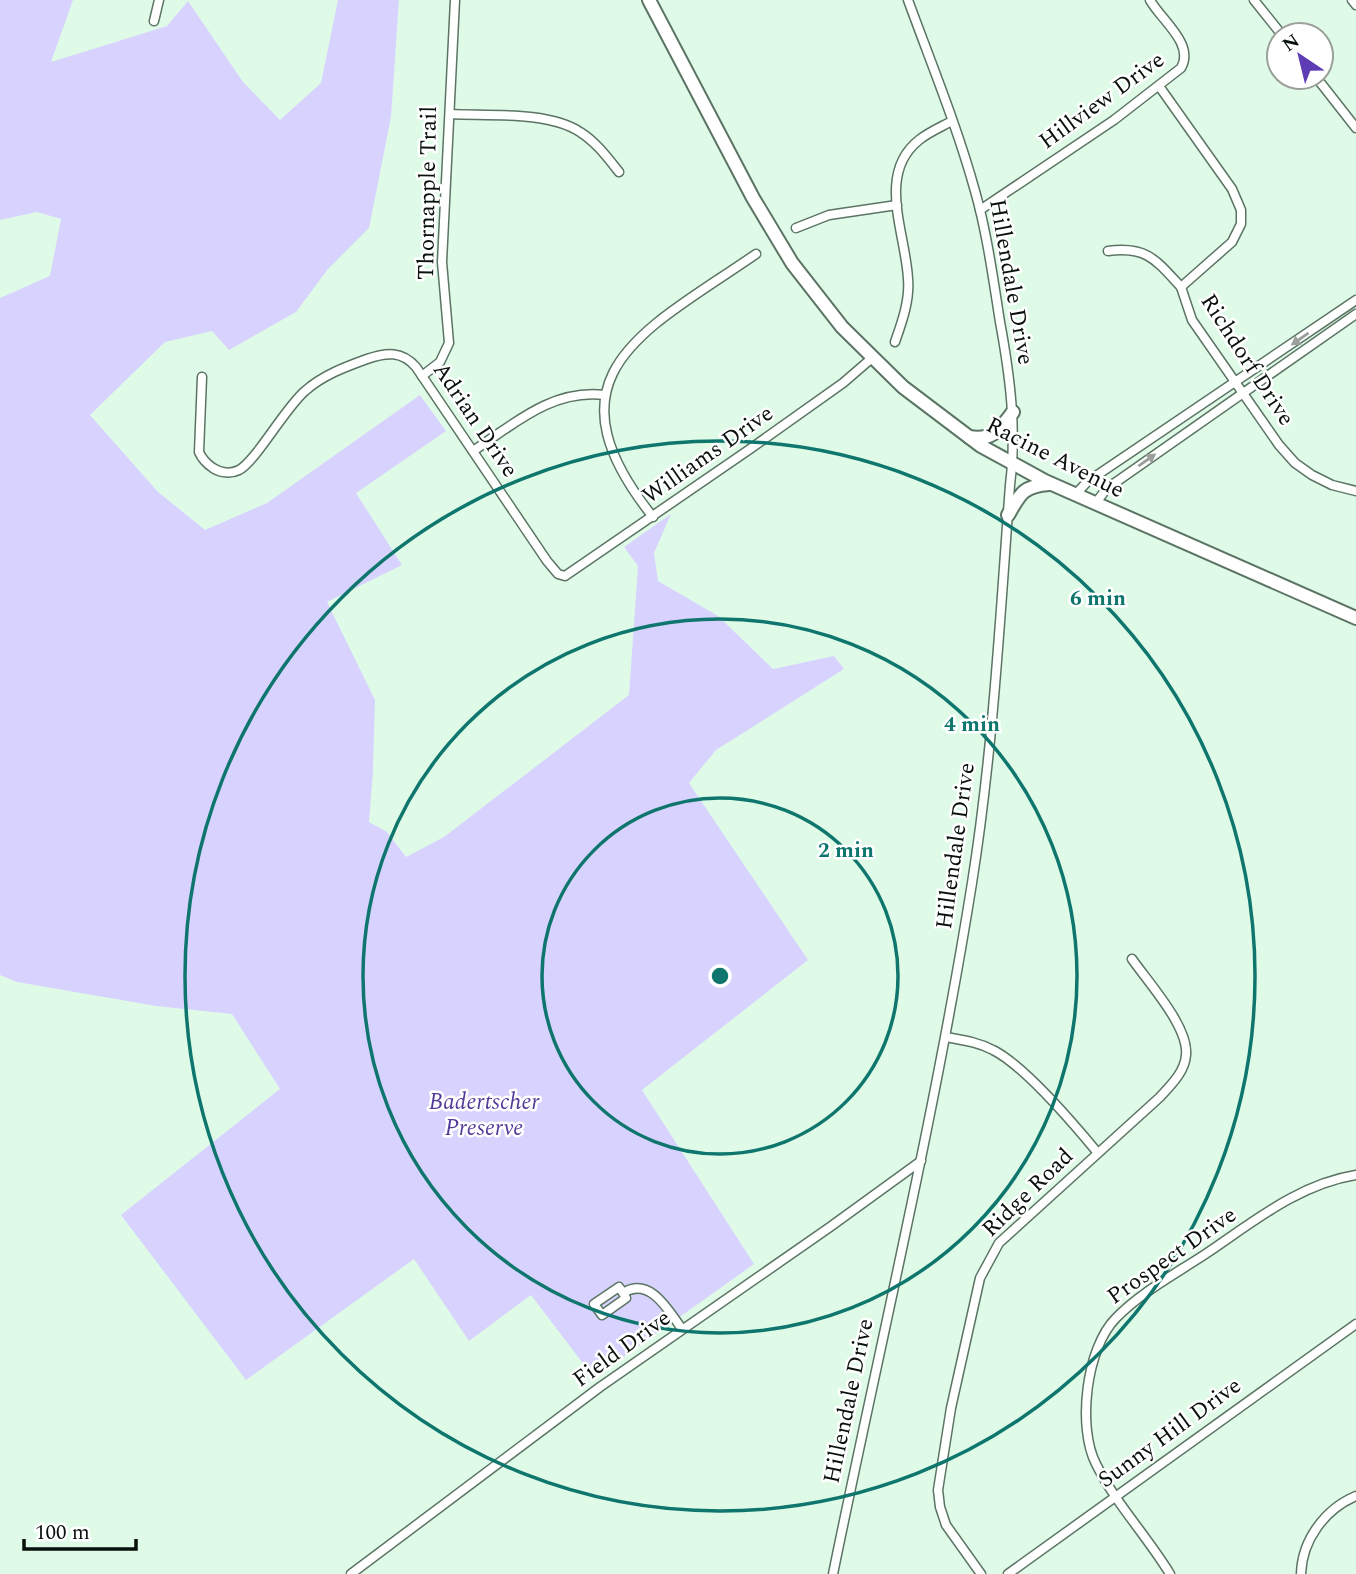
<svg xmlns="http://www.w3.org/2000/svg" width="1356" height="1574" viewBox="0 0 1356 1574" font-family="Spectral,serif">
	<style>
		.green { fill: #d8d3fe }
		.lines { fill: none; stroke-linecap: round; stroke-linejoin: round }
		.street-casing { stroke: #5b7463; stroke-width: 11 }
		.secondary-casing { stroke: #5b7463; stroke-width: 16 }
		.street { stroke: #fff; stroke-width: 8 }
		.secondary { stroke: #fff; stroke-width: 12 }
		.oneway { fill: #9ca09d }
		.ring { fill: none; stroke: #0f766e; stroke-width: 3.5 }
		.labels { text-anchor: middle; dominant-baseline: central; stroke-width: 5; stroke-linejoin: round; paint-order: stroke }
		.street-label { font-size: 23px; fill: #08110b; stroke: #fff }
		.park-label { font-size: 23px; font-style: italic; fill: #533b98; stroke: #fff }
		.centre { fill: #0f766e; stroke: #fff; stroke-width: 3.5 }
		.ring-label { font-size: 21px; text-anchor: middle; font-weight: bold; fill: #0f766e; stroke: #fff; stroke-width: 5; stroke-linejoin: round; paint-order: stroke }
	</style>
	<rect width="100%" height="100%" fill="#dffbe8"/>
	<polygon class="green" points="0,0 73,0 51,62 167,26 188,1 243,82 280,120 321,83 338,0 399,0 391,117 369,228 328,269 296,312 229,350 212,331 165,342 90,415 158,492 205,530 267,503 420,395 446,431 356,493 402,565 327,602 375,700 373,771 369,822 387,832 406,857 444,837 629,695 638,566 624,547 671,514 654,553 658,581 718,616 773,669 834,656 844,669 716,750 689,783 808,960 642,1090 754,1264 594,1378 531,1295 469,1341 414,1259 246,1380 121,1215 280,1089 232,1014 156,1006 17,982 0,975 0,298 50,276 61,219 37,212 0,220"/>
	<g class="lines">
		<g class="street-casing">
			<g id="street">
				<polyline points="1254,0 1282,35"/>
				<polyline points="1352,0 1356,5"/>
				<polyline points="154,21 159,0"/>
				<polyline points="1316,77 1356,128"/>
				<polyline points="1159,86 1232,189 1241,210 1241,224 1232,242 1181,287 1192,320 1279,445 1295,463 1312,475 1332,485 1356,491"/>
				<path d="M450,114C488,116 548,111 580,132C596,142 607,157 619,172"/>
				<path d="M980,210L1114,120L1181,68C1195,44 1161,20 1150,0"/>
				<polyline points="796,228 829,215 897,205"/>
				<path d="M1108,251C1147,246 1156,260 1181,287"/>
				<path d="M895,342C902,322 910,300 908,279C906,234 876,174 919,140C929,132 941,127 952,121"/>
				<polyline points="422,376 440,362 449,343 442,262 455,0"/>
				<path d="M202,377L199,452C202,459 207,464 213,468C221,473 231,474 239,470C256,461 285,408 305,391C323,375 345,367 367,359C387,352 402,351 416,367L547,561L558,574L565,576L750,449L843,383L872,358"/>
				<path d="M473,451C514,424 552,389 604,395"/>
				<polyline points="1075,495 1087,482 1356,300"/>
				<polyline points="1095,504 1107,488 1119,480 1356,314"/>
				<path d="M653,517C539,374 646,330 756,254"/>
				<path d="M946,1037C962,1040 978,1042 993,1050C1025,1066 1073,1123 1097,1152"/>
				<path d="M623,1293L619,1287L594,1304L602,1315L626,1298L623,1293C650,1276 668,1310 682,1329"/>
				<polyline points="351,1574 600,1387 830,1227 921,1161"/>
				<path d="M833,1574C880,1344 935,1115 972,883C993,751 1000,618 1010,485C1017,430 1010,376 1000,322C993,278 987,233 975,191C957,126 931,63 908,0"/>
				<path d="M981,1574L946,1525L940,1507L938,1490L951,1408L980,1278L999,1243L1160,1097C1170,1086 1185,1072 1186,1055C1189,1027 1148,982 1132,959"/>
				<polyline points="1008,1574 1356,1324"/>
				<path d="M1170,1574C1147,1536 1116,1504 1096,1464C1077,1427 1086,1348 1116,1318C1141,1292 1177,1273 1207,1253C1253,1222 1299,1184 1356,1175"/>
				<path d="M1301,1574C1302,1540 1325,1509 1356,1496"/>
			</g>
		</g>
		<g class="secondary-casing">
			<g id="secondary">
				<polyline points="649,0 753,198 792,263 842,327 903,387 981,446 1045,481 1356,618"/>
				<path d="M969,437C993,441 999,430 1013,412"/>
				<path d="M1008,515C1020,494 1023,486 1049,484"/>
			</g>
		</g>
		<use href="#street" class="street"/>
		<use href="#secondary" class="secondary"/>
	</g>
	<defs><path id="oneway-solid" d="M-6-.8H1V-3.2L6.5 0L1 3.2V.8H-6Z" transform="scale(1.75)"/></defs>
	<g class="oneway">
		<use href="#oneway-solid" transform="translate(1300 339) rotate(145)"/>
		<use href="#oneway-solid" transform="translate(1147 460) rotate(-35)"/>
	</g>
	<g class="ring">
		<circle cx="720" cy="976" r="178"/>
		<circle cx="720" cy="976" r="357"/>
		<circle cx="720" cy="976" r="535"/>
	</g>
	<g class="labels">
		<g class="street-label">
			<text transform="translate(1102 101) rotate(-36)">Hillview Drive</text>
			<text transform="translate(428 193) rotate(-89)">Thornapple Trail</text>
			<text transform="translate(1011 282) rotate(80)">Hillendale Drive</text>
			<text transform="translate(1247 360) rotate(57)">Richdorf Drive</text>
			<text transform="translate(475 420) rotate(56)">Adrian Drive</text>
			<text transform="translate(708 455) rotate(-35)">Williams Drive</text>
			<text transform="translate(1055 458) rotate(27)">Racine Avenue</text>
			<text transform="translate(956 846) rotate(-82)">Hillendale Drive</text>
			<text transform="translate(1028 1193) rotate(-44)">Ridge Road</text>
			<text transform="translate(1172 1256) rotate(-35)">Prospect Drive</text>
			<text transform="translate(622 1349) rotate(-36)">Field Drive</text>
			<text transform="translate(849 1401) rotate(-78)">Hillendale Drive</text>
			<text transform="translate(1170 1433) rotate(-36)">Sunny Hill Drive</text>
		</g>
		<g class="park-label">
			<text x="484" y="1102">Badertscher<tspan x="484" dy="26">Preserve</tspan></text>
		</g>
	</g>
	<circle cx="720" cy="976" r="10" class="centre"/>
	<g class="ring-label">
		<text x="1098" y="605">6 min</text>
		<text x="972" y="731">4 min</text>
		<text x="846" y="857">2 min</text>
	</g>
	<g transform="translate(1300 56) rotate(325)"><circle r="33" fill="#ffffff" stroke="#9ca09d" stroke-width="2"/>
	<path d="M0-5L12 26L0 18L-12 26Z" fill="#5e3cb4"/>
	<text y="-10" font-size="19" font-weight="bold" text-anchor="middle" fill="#08110b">N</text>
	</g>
	<path d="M24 1539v10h112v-10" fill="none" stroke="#08110b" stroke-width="3.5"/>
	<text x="35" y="1539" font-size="21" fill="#08110b" stroke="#ffffff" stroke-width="5" paint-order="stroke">100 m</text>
</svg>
